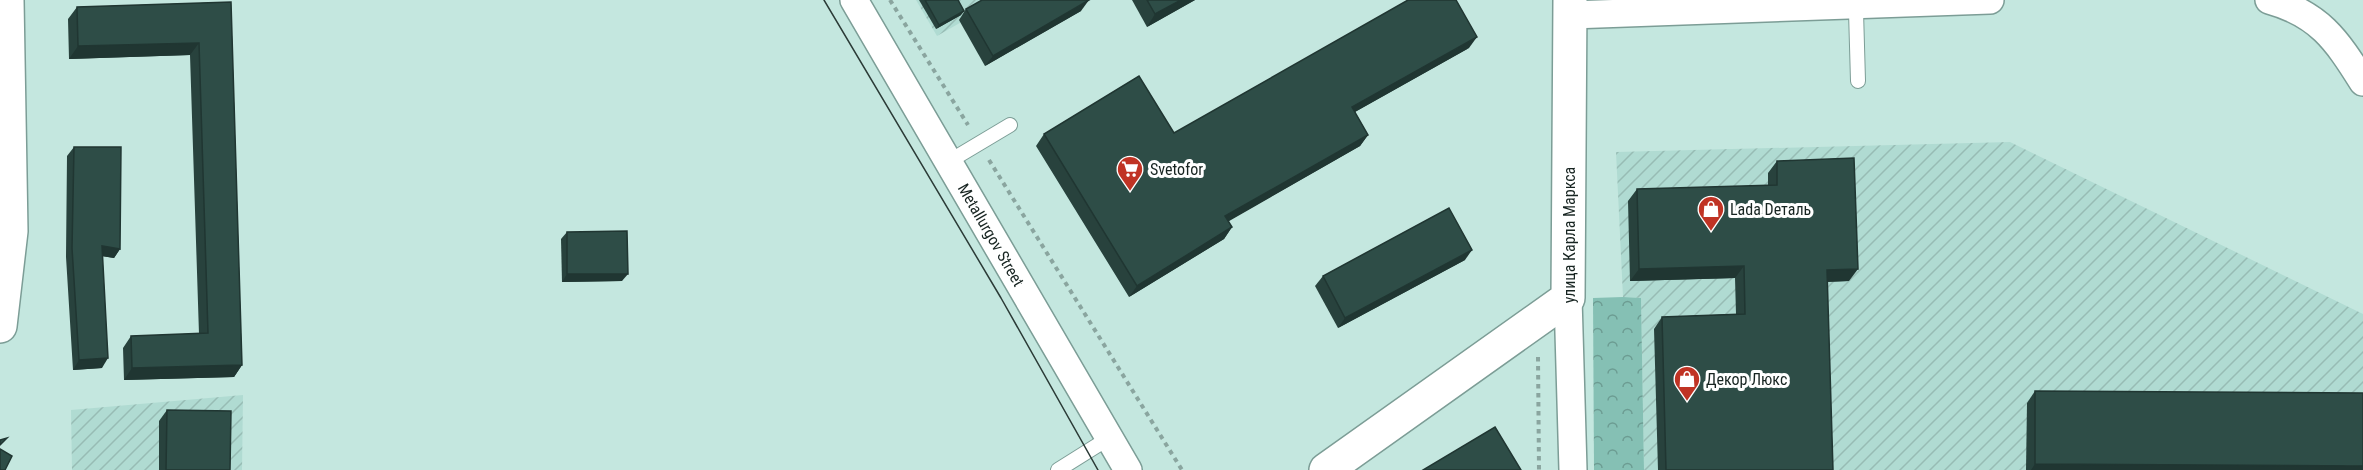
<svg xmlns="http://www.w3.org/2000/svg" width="2363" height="470" viewBox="0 0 2363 470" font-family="'Roboto Condensed',sans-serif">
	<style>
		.industrial { fill: url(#industrial-furrows) }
		.forest { fill: url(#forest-crowns) }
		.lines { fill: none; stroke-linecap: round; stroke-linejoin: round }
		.service-casing { stroke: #7c9d96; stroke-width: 16 }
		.minor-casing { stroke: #7c9d96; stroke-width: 30 }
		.tertiary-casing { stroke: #7c9d96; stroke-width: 36 }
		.secondary-casing { stroke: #7c9d96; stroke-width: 36 }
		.path { stroke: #8aa59f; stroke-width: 4; stroke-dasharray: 4.5 4.5; stroke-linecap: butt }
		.service { stroke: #fff; stroke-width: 14 }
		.minor { stroke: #fff; stroke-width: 27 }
		.tertiary { stroke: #fff; stroke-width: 33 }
		.secondary { stroke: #fff; stroke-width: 33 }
		.tram { stroke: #2b3b37; stroke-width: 1.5 }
		.wall { fill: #28423d }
		.shaded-wall { fill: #203632 }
		.building { fill: #2e4d47; stroke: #203632; stroke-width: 1.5 }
		.labels { text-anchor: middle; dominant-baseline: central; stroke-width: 6; stroke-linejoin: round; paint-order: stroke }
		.poi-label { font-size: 16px; fill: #172421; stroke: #fff; text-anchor: start }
		.street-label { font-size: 16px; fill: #172421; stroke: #fff }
	</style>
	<defs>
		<pattern id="industrial-furrows" width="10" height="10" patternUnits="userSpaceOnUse" patternTransform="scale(1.5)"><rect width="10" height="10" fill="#b0dbd2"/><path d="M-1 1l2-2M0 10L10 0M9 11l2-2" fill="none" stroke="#97bcb4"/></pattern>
		<pattern id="forest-crowns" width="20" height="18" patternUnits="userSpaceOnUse" patternTransform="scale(1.5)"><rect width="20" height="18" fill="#85c0b4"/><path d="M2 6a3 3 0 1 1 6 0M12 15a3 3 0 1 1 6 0" fill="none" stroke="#6c9c92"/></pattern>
	</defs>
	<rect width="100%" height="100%" fill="#c4e7df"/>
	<g class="industrial">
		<polygon points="916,0 1000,0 937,36"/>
		<polygon points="2010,142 2363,314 2363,470 1644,470 1641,298 1623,297 1616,152"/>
		<polygon points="243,395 242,470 72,470 71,410"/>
	</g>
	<polygon class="forest" points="1623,297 1641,298 1644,470 1594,470 1593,298"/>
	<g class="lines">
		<g class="service-casing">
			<g id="service">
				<polyline points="1854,4 1856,11 1858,81"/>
				<polyline points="948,162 1010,125"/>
				<polyline points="1058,470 1109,438"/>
			</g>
		</g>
		<g class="minor-casing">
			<g id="minor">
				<polyline points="854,0 1128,470"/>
				<path d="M2269,0C2319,14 2336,39 2363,82"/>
				<polyline points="1571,15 1990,0"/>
				<polyline points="1568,298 1573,470"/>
			</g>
		</g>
		<g class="tertiary-casing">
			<polyline id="tertiary" points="0,326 11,231 7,0"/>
		</g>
		<g class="secondary-casing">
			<polyline id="secondary" points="1326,470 1568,298 1570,0"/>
		</g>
		<g class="path">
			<polyline points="890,0 968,125"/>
			<polyline points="989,160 1182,470"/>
			<polyline points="1538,357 1539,470"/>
		</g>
		<use href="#service" class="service"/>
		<use href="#minor" class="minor"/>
		<use href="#tertiary" class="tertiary"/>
		<use href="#secondary" class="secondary"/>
		<polyline class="tram" points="824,0 1001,298 1098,470"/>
	</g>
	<g class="wall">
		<polygon points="919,0 958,0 961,15 936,29"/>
		<polygon points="1132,0 1195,0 1147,27"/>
		<polygon points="231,2 242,365 234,377 124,380 123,348 131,336 199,334 190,55 69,59 68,19 77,7"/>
		<polygon points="966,9 1081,11 985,66 959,20"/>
		<polygon points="1469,48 1355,112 1368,135 1360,146 1228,221 1232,227 1224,239 1129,297 1036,146 1044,134 1174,133"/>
		<polygon points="74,147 120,249 114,258 102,256 102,368 73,370 66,257 67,156"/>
		<polygon points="1777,161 1849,281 1827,282 1833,470 1658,470 1654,329 1662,317 1736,314 1735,278 1630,281 1628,201 1637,189 1768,186 1768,173"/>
		<polygon points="567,232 622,281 562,282 561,239"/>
		<polygon points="1465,260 1338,328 1315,286 1323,276"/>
		<polygon points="2035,391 2363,470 2026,470 2027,403"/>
		<polygon points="167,410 230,470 159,470 159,421"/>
	</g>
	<g class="shaded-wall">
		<polygon points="1089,0 1081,11 985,66 993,56"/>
		<polygon points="1181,0 1195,0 1147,27 1155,14"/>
		<polygon points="964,11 961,15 936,29 939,25"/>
		<polygon points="1477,37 1469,48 1344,118 1352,107"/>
		<polygon points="199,43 190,55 69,59 78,46"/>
		<polygon points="1368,135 1360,146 1217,228 1225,216"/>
		<polygon points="1232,227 1224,239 1129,297 1137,286"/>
		<polygon points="102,246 120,249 114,258 95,255"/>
		<polygon points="1472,250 1465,260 1338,328 1345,318"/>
		<polygon points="1744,266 1735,278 1630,281 1639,269"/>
		<polygon points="1858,269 1849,281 1818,282 1827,270"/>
		<polygon points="567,274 628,274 622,281 562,282"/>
		<polygon points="108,358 102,368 73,370 79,360"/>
		<polygon points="242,365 234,377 124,380 132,368"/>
		<polygon points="2035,464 2363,466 2363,470 2031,470"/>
	</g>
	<g class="building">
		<polygon points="925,0 958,0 964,11 939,25"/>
		<polygon points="982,0 1089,0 993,56 966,9"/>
		<polygon points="1147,0 1181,0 1155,14"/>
		<polygon points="1408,0 1456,0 1477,37 1352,107 1368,135 1225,216 1232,227 1137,286 1044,134 1139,76 1174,133"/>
		<polygon points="231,2 242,365 132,368 131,336 208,333 199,43 78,46 77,7"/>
		<polygon points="74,147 121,147 120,249 102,246 108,358 79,360 72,248"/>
		<polygon points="1854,158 1858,269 1827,270 1833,470 1666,470 1662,317 1745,314 1744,266 1639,269 1637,189 1777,185 1777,161"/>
		<polygon points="1449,208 1472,250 1345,318 1323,276"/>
		<polygon points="627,231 628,274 567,274 567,232"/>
		<polygon points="2035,391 2363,393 2363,466 2035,464"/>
		<polygon points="167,410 231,411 230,470 166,470"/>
		<polygon points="1495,427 1521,470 1423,470"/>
		<polygon points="7,438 0,445 0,440"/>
		<polygon points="0,449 12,456 5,470 0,470"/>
	</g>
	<defs>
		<g id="supermarket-pin" transform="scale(1.35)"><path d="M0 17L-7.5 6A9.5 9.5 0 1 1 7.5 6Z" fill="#c03324" stroke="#fff"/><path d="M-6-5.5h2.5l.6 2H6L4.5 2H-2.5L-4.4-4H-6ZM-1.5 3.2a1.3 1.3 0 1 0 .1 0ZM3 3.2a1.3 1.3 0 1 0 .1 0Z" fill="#fff"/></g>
		<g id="shop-pin" transform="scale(1.35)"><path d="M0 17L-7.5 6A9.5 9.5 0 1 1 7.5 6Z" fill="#c03324" stroke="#fff"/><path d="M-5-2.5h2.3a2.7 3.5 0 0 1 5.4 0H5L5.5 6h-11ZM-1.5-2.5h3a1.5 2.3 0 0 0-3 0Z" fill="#fff"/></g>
	</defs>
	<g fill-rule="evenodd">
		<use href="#supermarket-pin" x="1130" y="169"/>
		<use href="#shop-pin" x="1711" y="209"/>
		<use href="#shop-pin" x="1687" y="379"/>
	</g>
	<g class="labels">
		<g class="poi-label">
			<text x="1150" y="169">Svetofor</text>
			<text x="1730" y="209">Lada Dеталь</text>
			<text x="1706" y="379">Декор Люкс</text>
		</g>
		<g class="street-label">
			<text transform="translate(991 235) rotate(60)">Metallurgov Street</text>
			<text transform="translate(1569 235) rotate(-90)">улица Карла Маркса</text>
		</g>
	</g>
</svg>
